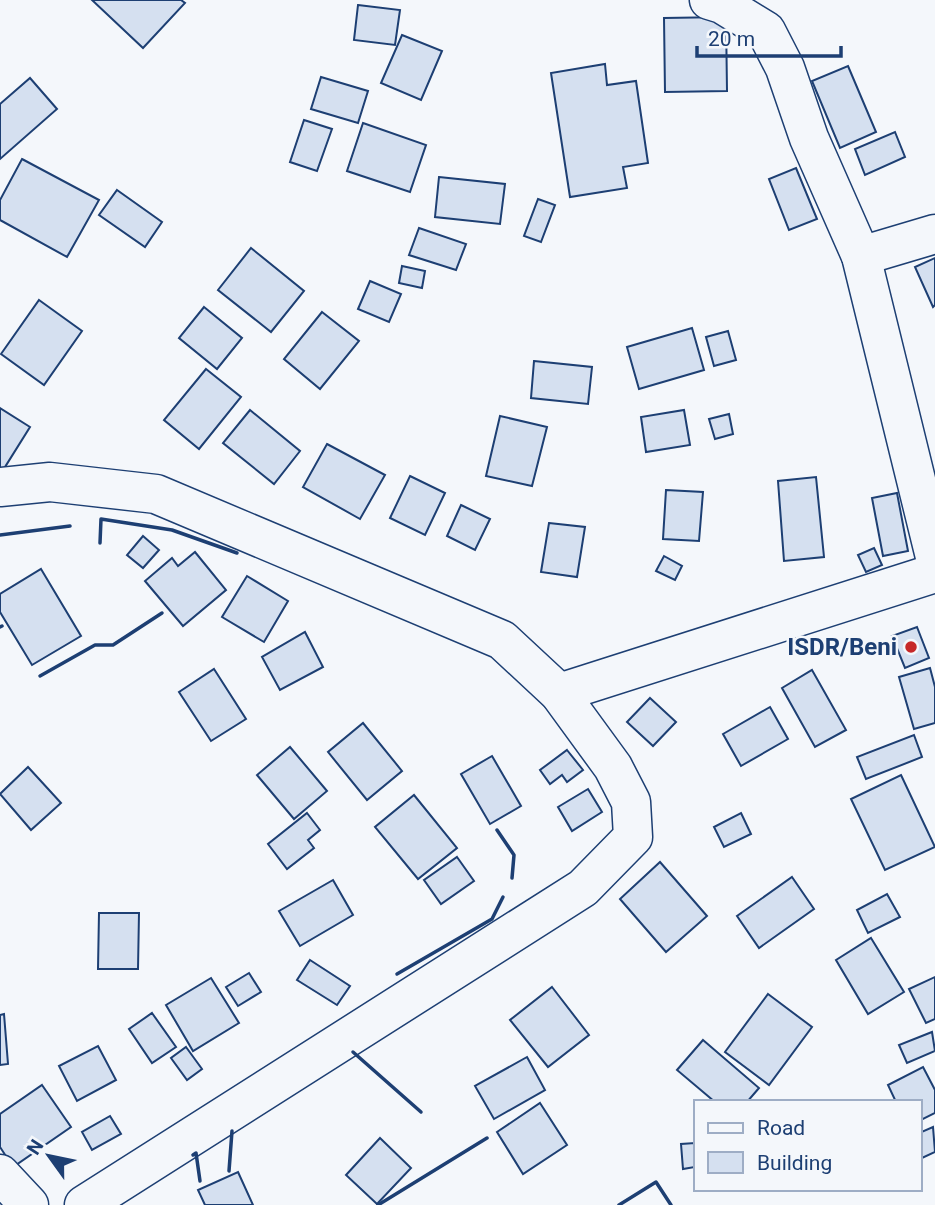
<svg xmlns="http://www.w3.org/2000/svg" width="935" height="1205" viewBox="0 0 935 1205" font-family="Roboto,sans-serif">
	<style>
		.building { fill: #d5e0f0; stroke: #1d3f73; stroke-width: 2 }
		.lines { fill: none; stroke-linecap: round; stroke-linejoin: round }
		.minor-casing { stroke: #1d3f73; stroke-width: 41 }
		.minor { stroke: #f4f7fb; stroke-width: 38 }
		.wall { stroke: #1d3f73; stroke-width: 3.5 }
		.poi-dot { fill: #c62828; stroke: #f4f7fb; stroke-width: 2.5 }
		.labels { text-anchor: middle; dominant-baseline: central; stroke-width: 5; stroke-linejoin: round; paint-order: stroke }
		.poi-label { font-size: 24px; font-weight: bold; fill: #1d3f73; stroke: #f4f7fb; text-anchor: end }
	</style>
	<rect width="100%" height="100%" fill="#f4f7fb"/>
	<g class="building">
		<polygon points="92,0 181,0 185,3 143,48"/>
		<polygon points="358,5 400,10 395,45 354,40"/>
		<polygon points="726,17 727,91 665,92 664,18"/>
		<polygon points="402,35 442,51 421,100 381,83"/>
		<polygon points="605,64 607,85 636,81 648,163 623,167 627,188 570,197 551,73"/>
		<polygon points="848,66 876,132 840,148 812,81"/>
		<polygon points="321,77 368,91 358,123 311,109"/>
		<polygon points="30,78 57,109 0,159 0,104"/>
		<polygon points="304,120 332,129 317,171 290,162"/>
		<polygon points="363,123 426,145 410,192 347,171"/>
		<polygon points="895,132 905,157 865,175 855,149"/>
		<polygon points="22,159 99,200 67,257 0,220 0,200"/>
		<polygon points="796,168 817,219 789,230 769,179"/>
		<polygon points="439,177 505,184 500,224 435,217"/>
		<polygon points="117,190 162,222 145,247 99,215"/>
		<polygon points="538,199 555,205 541,242 524,236"/>
		<polygon points="419,228 466,244 456,270 409,255"/>
		<polygon points="251,248 304,291 271,332 218,290"/>
		<polygon points="935,258 935,305 933,307 915,267"/>
		<polygon points="402,266 425,271 422,288 399,283"/>
		<polygon points="370,281 401,294 389,322 358,309"/>
		<polygon points="39,300 82,331 44,385 1,354"/>
		<polygon points="204,307 242,338 217,369 179,338"/>
		<polygon points="322,312 359,341 320,389 284,359"/>
		<polygon points="692,328 704,370 639,389 627,347"/>
		<polygon points="728,331 736,360 714,366 706,337"/>
		<polygon points="534,361 592,367 588,404 531,398"/>
		<polygon points="206,369 241,397 199,449 164,420"/>
		<polygon points="0,408 30,427 0,475"/>
		<polygon points="250,410 300,451 274,484 223,443"/>
		<polygon points="684,410 690,445 646,452 641,417"/>
		<polygon points="729,414 733,434 715,439 709,419"/>
		<polygon points="500,416 547,427 532,486 486,476"/>
		<polygon points="327,444 385,475 360,519 303,487"/>
		<polygon points="410,476 445,493 425,535 390,518"/>
		<polygon points="816,477 824,557 784,561 778,481"/>
		<polygon points="666,490 703,492 699,541 663,539"/>
		<polygon points="897,493 908,551 883,556 872,498"/>
		<polygon points="461,505 490,519 475,550 447,536"/>
		<polygon points="549,523 585,527 577,577 541,572"/>
		<polygon points="143,536 159,550 143,568 127,555"/>
		<polygon points="874,548 882,565 866,572 858,555"/>
		<polygon points="195,552 226,590 183,626 145,581 172,558 178,566"/>
		<polygon points="664,556 682,566 675,580 656,571"/>
		<polygon points="41,569 81,636 32,665 0,612 0,594"/>
		<polygon points="247,576 288,601 264,642 222,617"/>
		<polygon points="917,627 929,658 905,668 892,636"/>
		<polygon points="305,632 323,667 280,690 262,657"/>
		<polygon points="930,668 935,687 935,723 914,729 899,677"/>
		<polygon points="214,669 246,719 211,741 179,692"/>
		<polygon points="812,670 846,730 815,747 782,688"/>
		<polygon points="650,698 676,722 653,746 627,722"/>
		<polygon points="770,707 788,739 741,766 723,734"/>
		<polygon points="363,723 402,771 367,800 328,752"/>
		<polygon points="914,735 922,757 866,779 857,757"/>
		<polygon points="290,747 327,791 294,819 257,775"/>
		<polygon points="567,750 583,770 567,782 562,775 550,784 540,770"/>
		<polygon points="492,756 521,806 490,824 461,774"/>
		<polygon points="28,767 61,803 31,830 0,794"/>
		<polygon points="901,775 935,847 885,870 851,799"/>
		<polygon points="588,789 602,812 572,831 558,807"/>
		<polygon points="414,795 457,848 418,879 375,827"/>
		<polygon points="307,813 320,830 308,840 314,848 287,869 268,844"/>
		<polygon points="741,813 751,834 724,847 714,827"/>
		<polygon points="457,857 474,881 441,904 424,880"/>
		<polygon points="660,862 707,916 666,952 620,899"/>
		<polygon points="792,877 814,909 759,948 737,916"/>
		<polygon points="333,880 353,915 300,946 279,911"/>
		<polygon points="887,894 900,917 868,933 857,910"/>
		<polygon points="99,913 139,913 138,969 98,969"/>
		<polygon points="871,938 904,992 868,1014 836,960"/>
		<polygon points="310,960 350,986 337,1005 297,980"/>
		<polygon points="249,973 261,992 238,1006 226,987"/>
		<polygon points="935,977 935,1019 926,1023 909,989"/>
		<polygon points="211,978 239,1023 193,1051 166,1005"/>
		<polygon points="552,987 589,1035 548,1067 510,1020"/>
		<polygon points="768,994 812,1027 769,1085 725,1052"/>
		<polygon points="152,1013 176,1047 152,1063 129,1029"/>
		<polygon points="4,1014 8,1064 0,1065 0,1015"/>
		<polygon points="932,1032 935,1051 907,1063 899,1045"/>
		<polygon points="703,1040 759,1088 747,1102 715,1102 677,1070"/>
		<polygon points="98,1046 116,1080 77,1101 59,1066"/>
		<polygon points="186,1047 202,1069 187,1080 171,1058"/>
		<polygon points="527,1057 545,1090 494,1119 475,1086"/>
		<polygon points="923,1067 935,1090 935,1113 919,1121 919,1102 896,1102 888,1085"/>
		<polygon points="42,1085 71,1127 13,1167 0,1147 0,1114"/>
		<polygon points="540,1103 567,1145 523,1174 497,1132"/>
		<polygon points="110,1116 121,1134 92,1150 82,1132"/>
		<polygon points="933,1127 935,1152 922,1158 919,1133"/>
		<polygon points="380,1138 411,1168 377,1204 346,1175"/>
		<polygon points="695,1143 695,1167 683,1169 681,1144"/>
		<polygon points="238,1172 253,1205 205,1205 198,1190"/>
	</g>
	<g class="lines">
		<g class="minor-casing">
			<g id="minor">
				<polyline points="709,0 722,4 766,31 785,68 809,138 861,256 935,557"/>
				<polyline points="861,256 935,234"/>
				<polyline points="0,487 50,482 156,494 502,640 559,693 613,767 631,802 633,837 583,888 84,1205"/>
				<polyline points="559,693 935,573"/>
				<polyline points="0,1174 29,1205"/>
			</g>
		</g>
		<use href="#minor" class="minor"/>
		<g class="wall">
			<polyline points="0,535 70,526"/>
			<polyline points="100,543 101,519 172,530 237,553"/>
			<polyline points="0,627 2,626"/>
			<polyline points="40,676 95,645 113,645 162,613"/>
			<polyline points="497,830 514,855 512,878"/>
			<polyline points="397,974 492,919 503,897"/>
			<polyline points="353,1052 421,1112"/>
			<polyline points="193,1155 196,1153 200,1181"/>
			<polyline points="229,1171 232,1131"/>
			<polyline points="378,1205 487,1138"/>
			<polyline points="619,1205 656,1182 671,1205"/>
		</g>
	</g>
	<circle class="poi-dot" cx="911" cy="647" r="7"/>
	<g class="labels">
		<g class="poi-label">
			<text x="897" y="647">ISDR/Beni</text>
		</g>
	</g>
	<rect x="694" y="1100" width="228" height="91" fill="#f4f7fb" stroke="#9eadc5" stroke-width="2"/>
	<rect x="708" y="1123" width="35" height="10" fill="#f4f7fb" stroke="#9eadc5" stroke-width="2"/>
	<text x="757" y="1135" font-size="21" fill="#1d3f73">Road</text>
	<rect x="708" y="1152" width="35" height="21" fill="#d5e0f0" stroke="#9eadc5" stroke-width="2"/>
	<text x="757" y="1170" font-size="21" fill="#1d3f73">Building</text>
	<g transform="translate(49 1156) rotate(303)" stroke="#f4f7fb" stroke-width="5" paint-order="stroke">
	<path d="M0-5L12 26L0 18L-12 26Z" fill="#1d3f73"/>
	<text y="-10" font-size="19" font-weight="bold" text-anchor="middle" fill="#1d3f73">N</text>
	</g>
	<path d="M697 46v10h144v-10" fill="none" stroke="#1d3f73" stroke-width="3.5"/>
	<text x="708" y="46" font-size="21" fill="#1d3f73" stroke="#f4f7fb" stroke-width="5" paint-order="stroke">20 m</text>
</svg>
